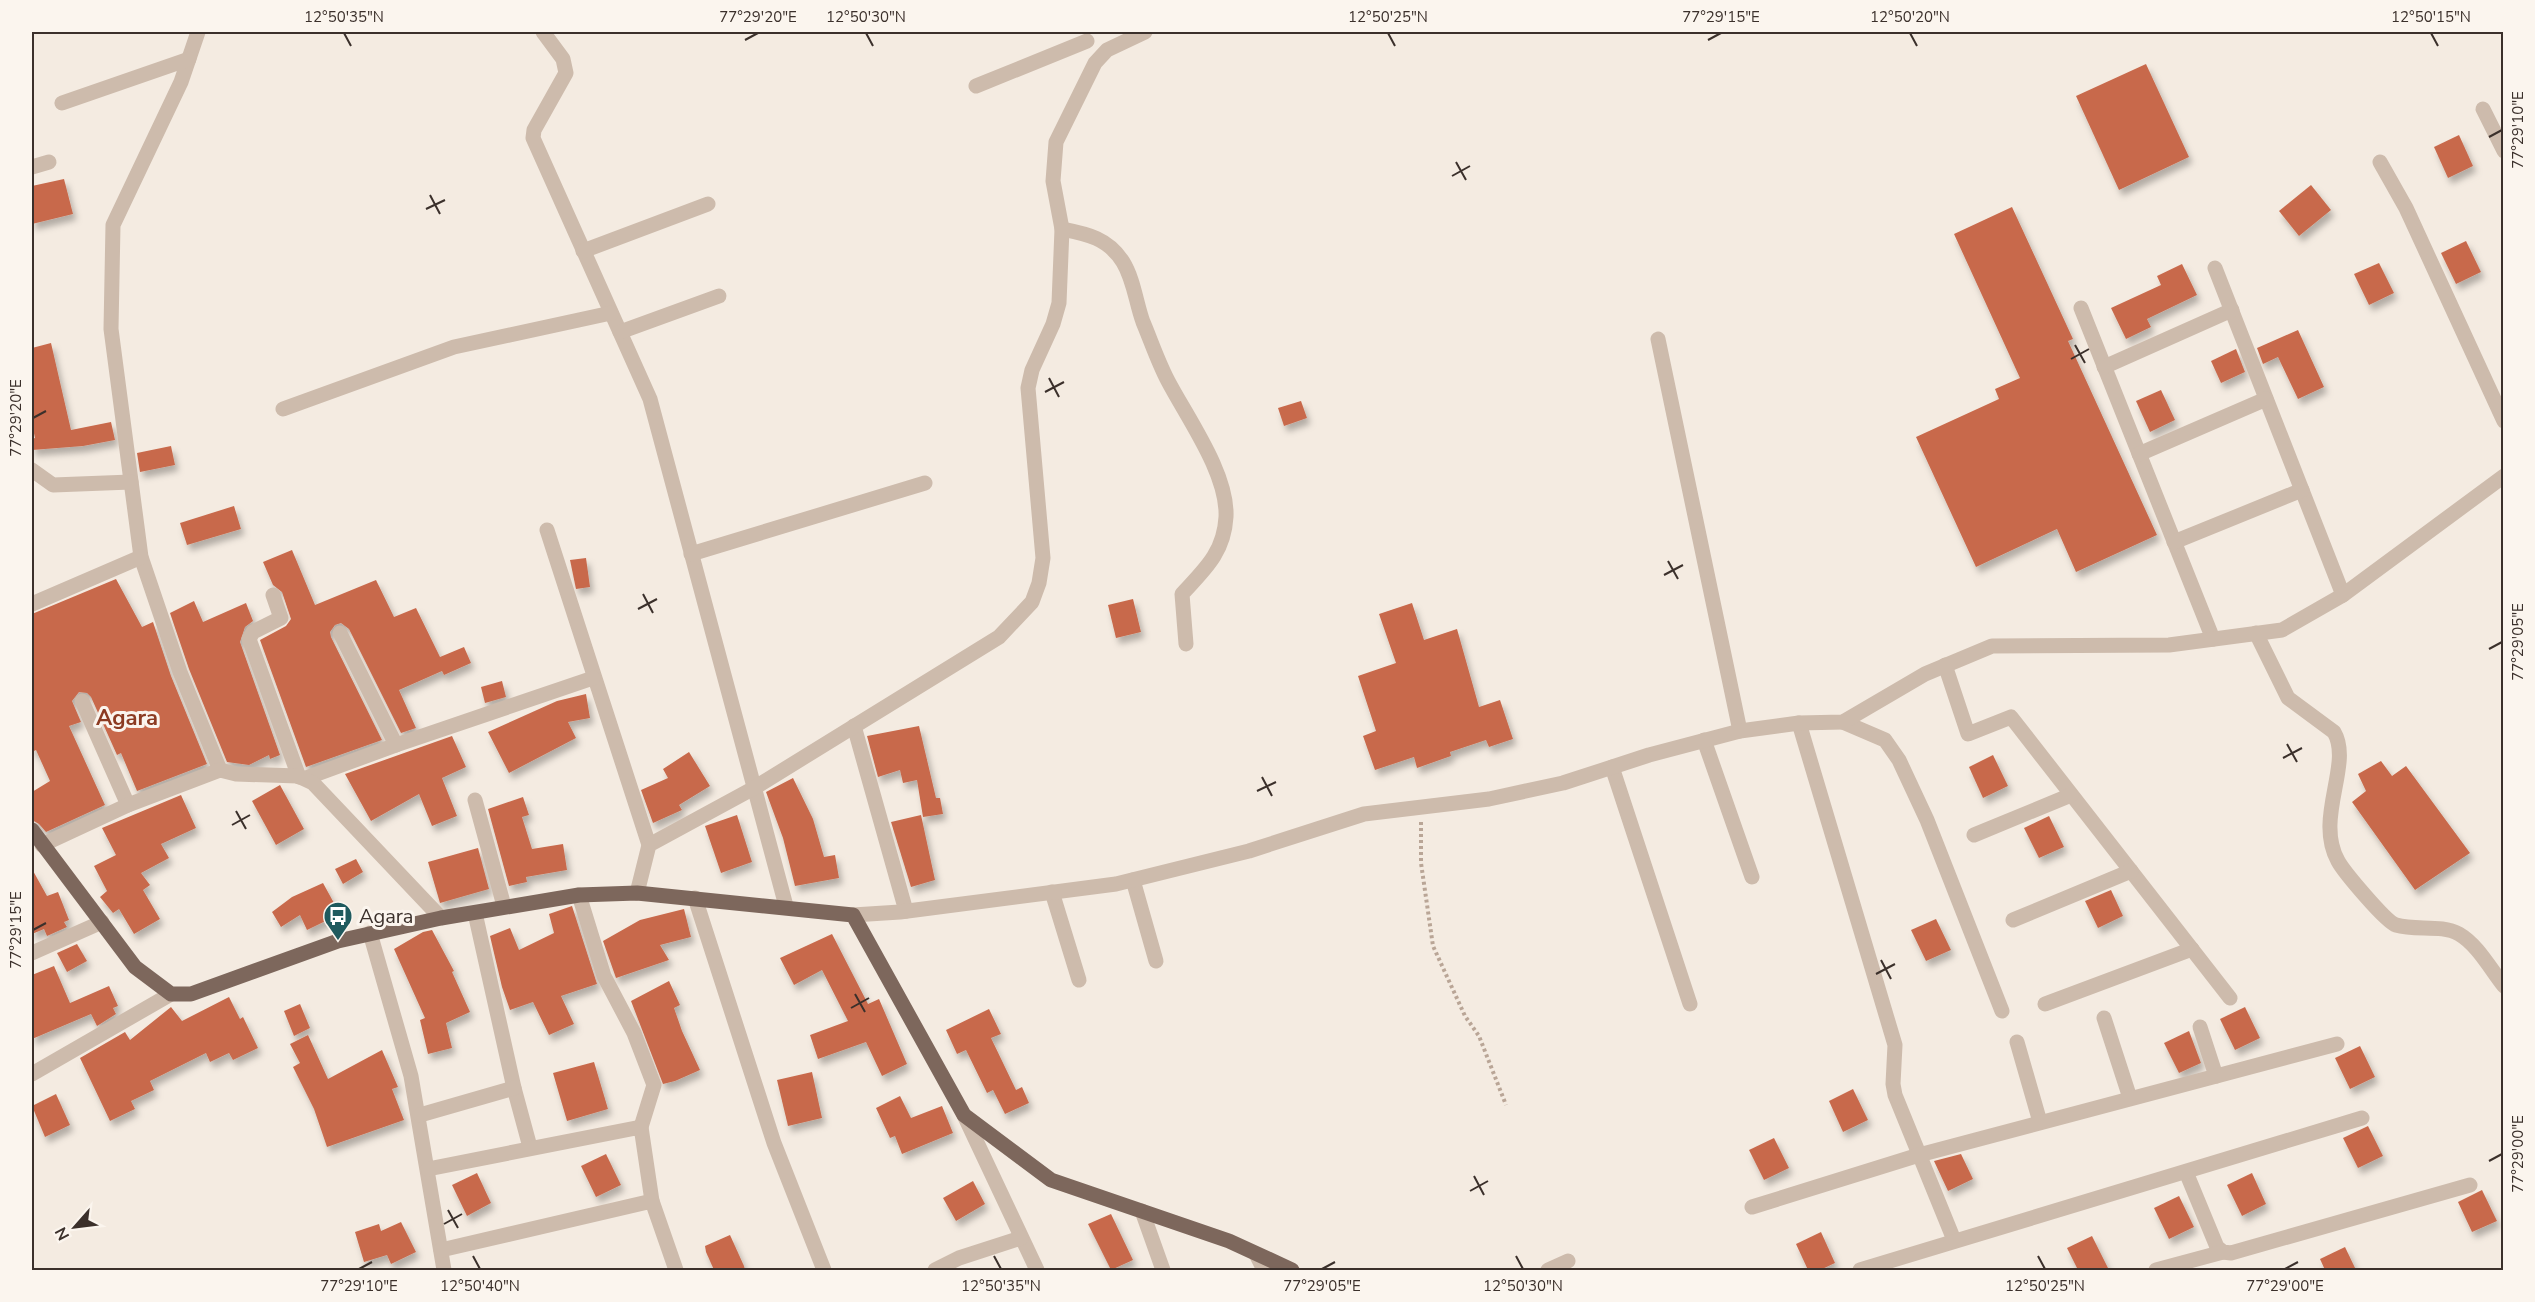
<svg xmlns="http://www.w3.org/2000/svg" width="2535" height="1302" viewBox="0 0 2535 1302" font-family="'Nunito Sans',sans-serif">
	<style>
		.building { fill: #c8694b; filter: url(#shadow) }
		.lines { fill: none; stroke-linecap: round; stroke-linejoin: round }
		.path { stroke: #b9a596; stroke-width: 4; stroke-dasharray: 3 3; stroke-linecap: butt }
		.minor { stroke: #cdbbac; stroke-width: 15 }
		.major { stroke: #7d675c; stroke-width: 15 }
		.ticks { fill: none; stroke: #3b302b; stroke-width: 2 }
		.labels { text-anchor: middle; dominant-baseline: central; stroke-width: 6; stroke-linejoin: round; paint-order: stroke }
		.poi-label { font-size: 20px; fill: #3b302b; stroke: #fbf5ee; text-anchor: start }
		.quarter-label { font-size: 22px; font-weight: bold; fill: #8c3b22; stroke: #fbf5ee }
		.neatline { fill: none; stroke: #3b302b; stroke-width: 2 }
		.ticks-label { font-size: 15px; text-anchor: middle; fill: #3b302b }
	</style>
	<defs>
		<filter id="shadow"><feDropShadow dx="3.5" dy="6" stdDeviation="3" flood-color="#0004"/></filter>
	</defs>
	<rect width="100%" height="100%" fill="#f4ebe1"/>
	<g class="building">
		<polygon points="2146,64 2189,157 2119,190 2076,96"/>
		<polygon points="2459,135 2473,166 2448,178 2434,147"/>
		<polygon points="64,179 73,214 32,224 32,186"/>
		<polygon points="2311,185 2331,210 2299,236 2279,211"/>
		<polygon points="2012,207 2073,339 2068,341 2157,535 2076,572 2057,529 1976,567 1916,437 1999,399 1995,389 2020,378 1954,234"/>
		<polygon points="2466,241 2481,272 2456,284 2441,253"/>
		<polygon points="2379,263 2394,293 2369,305 2354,274"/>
		<polygon points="2182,264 2197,295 2147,319 2151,327 2126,339 2111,308 2161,285 2157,276"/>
		<polygon points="2298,330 2324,387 2298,399 2278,357 2263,364 2257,348"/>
		<polygon points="51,343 71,430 111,422 115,440 83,446 32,450 32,439 35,438 32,424 32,348"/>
		<polygon points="2236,349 2245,372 2221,383 2211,361"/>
		<polygon points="2161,390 2175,420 2150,432 2136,401"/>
		<polygon points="1301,401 1307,418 1284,426 1278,408"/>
		<polygon points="171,446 175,465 140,472 137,453"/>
		<polygon points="234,506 241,529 187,545 180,523"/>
		<polygon points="292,550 315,605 376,580 394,617 416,608 440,657 464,647 471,663 444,675 442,671 399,690 416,728 401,733 349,629 341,623 335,625 330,632 331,637 382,740 306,767 260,640 286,626 291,619 282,592 273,585 263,562"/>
		<polygon points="586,558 590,587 576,589 570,560"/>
		<polygon points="116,579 142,627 153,622 171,676 207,764 137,791 121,753 117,755 91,697 87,693 79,692 72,701 81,722 69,726 105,805 46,832 39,824 32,820 32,792 50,781 36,750 32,752 32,614"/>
		<polygon points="1133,599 1141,632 1116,638 1108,605"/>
		<polygon points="194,601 203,622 246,603 253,621 245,627 240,642 280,755 270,759 269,755 249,765 227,762 189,669 170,613"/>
		<polygon points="1412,603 1424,640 1457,629 1479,707 1500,700 1513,739 1489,747 1486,740 1450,752 1451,756 1417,768 1414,757 1375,770 1363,736 1376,731 1358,676 1396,663 1379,614"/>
		<polygon points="502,681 506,697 485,703 481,687"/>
		<polygon points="586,694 590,718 568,722 576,738 509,773 488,732 557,701"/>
		<polygon points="919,726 936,798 940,798 943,814 923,817 917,780 903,783 900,770 878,777 867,736"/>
		<polygon points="452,736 466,767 442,778 457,816 432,826 419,794 371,821 345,774"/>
		<polygon points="689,752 710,786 679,805 682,810 653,823 641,790 668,778 663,769"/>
		<polygon points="1993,755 2008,786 1983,798 1969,767"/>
		<polygon points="2381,761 2392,776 2406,766 2470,853 2415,890 2352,802 2366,791 2358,774"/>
		<polygon points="793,778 813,819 824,857 835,855 839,878 795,886 783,838 766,792"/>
		<polygon points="280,785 304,829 276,845 252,801"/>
		<polygon points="181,795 196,828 161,844 169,858 141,873 150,885 143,890 160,919 134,934 119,909 113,913 100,897 107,891 94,866 116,855 102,828"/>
		<polygon points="523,797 529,815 522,817 532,849 563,844 567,870 526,877 527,882 509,886 488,809"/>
		<polygon points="737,815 752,862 721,873 705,826"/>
		<polygon points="921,815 935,880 911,887 891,822"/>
		<polygon points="2049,816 2064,847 2039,858 2024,828"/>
		<polygon points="478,848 489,889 440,903 428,862"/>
		<polygon points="356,859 363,872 343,884 335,869"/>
		<polygon points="32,869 47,896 58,892 69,920 64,922 67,927 47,936 44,929 32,934"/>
		<polygon points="323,883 340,914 307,930 300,915 281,927 272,912 292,897"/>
		<polygon points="2111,890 2123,916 2098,928 2085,901"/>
		<polygon points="572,906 597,984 561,996 574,1024 549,1035 533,1002 510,1010 502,987 490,936 510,928 519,950 554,933 549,914"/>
		<polygon points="684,909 691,937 660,945 669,960 616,978 603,941 640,920"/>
		<polygon points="1936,919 1951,950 1926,961 1911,930"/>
		<polygon points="432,930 454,971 452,972 470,1012 446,1023 452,1048 428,1054 420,1020 425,1018 394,949 423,932"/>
		<polygon points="832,934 868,1004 879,999 907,1064 882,1076 866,1042 818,1059 810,1035 848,1021 822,970 794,985 780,958"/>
		<polygon points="77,944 87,961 67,972 57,953"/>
		<polygon points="54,966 70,1003 109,986 118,1006 113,1008 116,1014 97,1026 91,1014 32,1039 32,975"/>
		<polygon points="669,981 680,1005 674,1008 682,1031 700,1070 675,1081 663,1084 631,1001"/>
		<polygon points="229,997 240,1019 243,1017 258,1048 233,1060 229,1053 210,1062 206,1053 150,1081 154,1090 131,1101 135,1109 110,1121 80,1058 125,1032 130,1040 171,1007 182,1021"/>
		<polygon points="300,1004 310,1028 294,1036 284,1011"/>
		<polygon points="2245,1007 2260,1038 2235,1050 2220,1019"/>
		<polygon points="989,1009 1001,1034 991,1038 1016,1090 1022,1087 1029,1103 1005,1114 993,1090 987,1093 966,1050 957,1054 946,1030"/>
		<polygon points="2189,1031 2201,1063 2179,1073 2164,1043"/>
		<polygon points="308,1035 328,1079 382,1050 398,1087 392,1089 404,1120 327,1147 314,1109 293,1067 300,1063 290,1044"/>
		<polygon points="2360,1046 2375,1077 2350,1089 2335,1058"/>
		<polygon points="594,1062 608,1109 567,1121 553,1073"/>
		<polygon points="812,1072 822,1118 788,1126 777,1080"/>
		<polygon points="1853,1089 1868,1120 1843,1132 1829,1101"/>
		<polygon points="56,1094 70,1125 45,1137 32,1106"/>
		<polygon points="900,1096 911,1118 942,1106 953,1133 902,1154 895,1136 890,1138 876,1108"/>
		<polygon points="2368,1126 2383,1156 2358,1168 2343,1138"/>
		<polygon points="1774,1138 1789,1168 1764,1180 1749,1150"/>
		<polygon points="606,1154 621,1185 596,1197 581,1166"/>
		<polygon points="1961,1154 1973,1179 1948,1191 1934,1161"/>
		<polygon points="477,1173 491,1203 467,1216 452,1185"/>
		<polygon points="2252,1173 2266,1204 2242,1216 2227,1185"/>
		<polygon points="973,1181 985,1204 956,1221 943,1198"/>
		<polygon points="2482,1190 2497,1221 2472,1232 2458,1202"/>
		<polygon points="2179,1196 2194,1227 2169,1239 2154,1208"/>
		<polygon points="1111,1214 1133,1260 1111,1270 1088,1224"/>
		<polygon points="401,1222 416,1252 391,1264 387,1255 364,1262 355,1232 379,1224 381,1231"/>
		<polygon points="1821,1232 1835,1263 1820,1270 1808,1270 1796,1244"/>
		<polygon points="730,1235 744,1266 745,1270 714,1270 706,1252 705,1246"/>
		<polygon points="2092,1236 2109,1270 2078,1270 2067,1248"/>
		<polygon points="2345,1247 2356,1270 2325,1270 2320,1259"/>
	</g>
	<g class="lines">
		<polyline class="path" points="1421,822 1421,863 1433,946 1465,1016 1479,1036 1506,1105"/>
		<g class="minor">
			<polyline points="198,32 181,82 113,225 111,329 141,557 180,672 220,770"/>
			<polyline points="543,32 563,59 566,73 534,130 533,138 650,399 786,906"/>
			<polyline points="976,86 1087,41"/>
			<polyline points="62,103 189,59"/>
			<polyline points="2483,109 2504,151"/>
			<polyline points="2380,162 2406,208 2504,421"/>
			<polyline points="32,167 49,162"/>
			<path d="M1062,229C1087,234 1108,238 1123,262C1134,280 1136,303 1143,322C1151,341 1158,362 1168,381C1188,419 1228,474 1226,517C1224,553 1204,570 1182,594L1186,644"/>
			<polyline points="583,251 708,204"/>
			<polyline points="2215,268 2343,595"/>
			<polyline points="2081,308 2213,639"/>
			<polyline points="620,332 719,296"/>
			<polyline points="1658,339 1740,731"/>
			<polyline points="2104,367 2232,310"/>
			<polyline points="283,409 454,347 611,313"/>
			<polyline points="2139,454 2266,399"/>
			<polyline points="32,470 53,485 131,482"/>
			<polyline points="547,530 649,845"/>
			<polyline points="2174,542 2302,490"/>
			<polyline points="691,554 925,483"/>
			<polyline points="273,595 281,618 253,632 249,639 299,777"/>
			<polyline points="32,604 141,557"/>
			<polyline points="340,633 396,745"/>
			<path d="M2256,633L2288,698L2334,732C2353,764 2314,818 2338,861C2344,872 2386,922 2396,925C2416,931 2441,924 2459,934C2478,945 2491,970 2504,986"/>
			<polyline points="1945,665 1968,734 2011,717 2230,998"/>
			<polyline points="82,701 128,805"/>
			<polyline points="1843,722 1885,740 1899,760 1927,820 2002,1011"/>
			<polyline points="1799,723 1895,1045 1893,1084 1895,1095 1954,1240"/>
			<polyline points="854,726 906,911"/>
			<polyline points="1704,740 1752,877"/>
			<polyline points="1612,767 1690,1004"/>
			<polyline points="306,778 396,745 593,678"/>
			<polyline points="475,800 504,906"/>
			<polyline points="1974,835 2071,795"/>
			<polyline points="42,845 128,805 220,770 236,774 298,776 313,783 441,918"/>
			<polyline points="1133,880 1156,961"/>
			<polyline points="1052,892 1079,980"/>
			<polyline points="637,893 649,845 754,788 999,637 1032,602 1039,583 1043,558 1028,388 1032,370 1053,324 1059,303 1062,229 1053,181 1056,142 1095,63 1107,50 1145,32"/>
			<polyline points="579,895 604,976 634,1033 654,1085 641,1127"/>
			<polyline points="695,898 774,1143 824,1270"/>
			<polyline points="475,913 514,1088 530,1147"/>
			<polyline points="853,915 900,912 1116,884 1249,851 1364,814 1489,799 1563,783 1649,755 1740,731 1799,723 1843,722 1925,674 1992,646 2169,645 2282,630 2343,595 2504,476"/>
			<polyline points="2013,920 2131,871"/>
			<polyline points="370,933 411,1076 444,1270"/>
			<polyline points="32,953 102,922"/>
			<polyline points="2045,1004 2192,949"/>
			<polyline points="2104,1018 2130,1098"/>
			<polyline points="2200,1027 2216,1076"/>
			<polyline points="2017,1042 2040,1122"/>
			<polyline points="32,1074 171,994"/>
			<polyline points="420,1115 514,1088"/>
			<polyline points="964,1115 1037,1270"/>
			<polyline points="428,1169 641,1127 652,1201"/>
			<polyline points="2186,1172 2217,1247 2223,1252 2231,1253 2470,1185"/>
			<polyline points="1752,1207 1919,1155 2337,1044"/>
			<polyline points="1142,1211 1163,1270"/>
			<polyline points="441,1250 652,1201 676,1270"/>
			<polyline points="1256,1254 1264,1270"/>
			<polyline points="935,1270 959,1258 1021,1238"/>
			<polyline points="1548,1270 1568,1261"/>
			<polyline points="1860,1270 2362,1118"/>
			<polyline points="2156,1270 2223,1252"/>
		</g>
		<polyline class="major" points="32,830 135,967 171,994 191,994 338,941 441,918 579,895 637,893 853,915 964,1115 1051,1180 1229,1241 1292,1270"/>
	</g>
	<path class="ticks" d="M344,33L351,46M866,33L873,46M1388,33L1395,46M1910,33L1917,46M2431,33L2438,46M745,40L758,33M1708,40L1721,33M2489,137L2502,130M1456,162L1466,180M1452,176L1470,166M430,195L440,214M426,209L445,200M2075,345L2085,363M2071,359L2089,349M1049,378L1059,397M1045,392L1064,382M33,418L46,411M1668,561L1678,579M1664,575L1683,565M643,594L653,613M638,609L657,599M2489,649L2502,642M2287,744L2297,762M2283,758L2302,748M1262,777L1272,796M1257,791L1276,782M236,811L246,829M232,825L250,815M33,930L46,923M1881,960L1891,979M1876,974L1895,964M855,994L865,1012M851,1008L869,998M2489,1161L2502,1154M1474,1176L1484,1195M1470,1191L1488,1181M448,1210L458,1228M444,1224L462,1214M473,1256L480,1269M994,1256L1001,1269M1516,1256L1523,1269M2038,1256L2045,1269M359,1269L372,1262M1322,1269L1335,1262M2285,1269L2298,1262"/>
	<defs>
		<g id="bus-pin" transform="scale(1.5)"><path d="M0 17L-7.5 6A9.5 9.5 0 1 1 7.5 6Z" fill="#1f5a5e" stroke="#fbf5ee"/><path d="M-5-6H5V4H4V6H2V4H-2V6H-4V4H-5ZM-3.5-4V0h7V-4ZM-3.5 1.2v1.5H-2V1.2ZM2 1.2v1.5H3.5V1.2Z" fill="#fff"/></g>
	</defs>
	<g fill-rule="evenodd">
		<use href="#bus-pin" x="338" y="916"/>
	</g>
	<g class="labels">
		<g class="poi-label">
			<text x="359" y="916">Agara</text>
		</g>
		<g class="quarter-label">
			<text x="127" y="718">Agara</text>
		</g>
	</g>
	<rect width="2535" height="1302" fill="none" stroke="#fbf5ee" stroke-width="66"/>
	<g transform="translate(75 1227) rotate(242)" stroke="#fbf5ee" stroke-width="4.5" paint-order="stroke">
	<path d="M0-4.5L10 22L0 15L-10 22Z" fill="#3b302b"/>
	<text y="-9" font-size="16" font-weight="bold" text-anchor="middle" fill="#3b302b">N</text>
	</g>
	<rect x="33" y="33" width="2469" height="1236" class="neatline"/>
	<g class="ticks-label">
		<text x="344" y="22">12°50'35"N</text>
		<text x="758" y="22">77°29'20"E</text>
		<text x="866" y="22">12°50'30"N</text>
		<text x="1388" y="22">12°50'25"N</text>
		<text x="1721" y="22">77°29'15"E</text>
		<text x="1910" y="22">12°50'20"N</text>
		<text x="2431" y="22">12°50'15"N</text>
		<text transform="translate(2518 130) rotate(-90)" y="5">77°29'10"E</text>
		<text transform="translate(16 418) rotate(-90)" y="5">77°29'20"E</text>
		<text transform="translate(2518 642) rotate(-90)" y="5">77°29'05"E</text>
		<text transform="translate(16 930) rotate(-90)" y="5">77°29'15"E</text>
		<text transform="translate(2518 1154) rotate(-90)" y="5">77°29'00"E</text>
		<text x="359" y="1291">77°29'10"E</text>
		<text x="480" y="1291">12°50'40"N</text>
		<text x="1001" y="1291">12°50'35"N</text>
		<text x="1322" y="1291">77°29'05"E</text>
		<text x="1523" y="1291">12°50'30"N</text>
		<text x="2045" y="1291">12°50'25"N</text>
		<text x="2285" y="1291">77°29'00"E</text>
	</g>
</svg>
